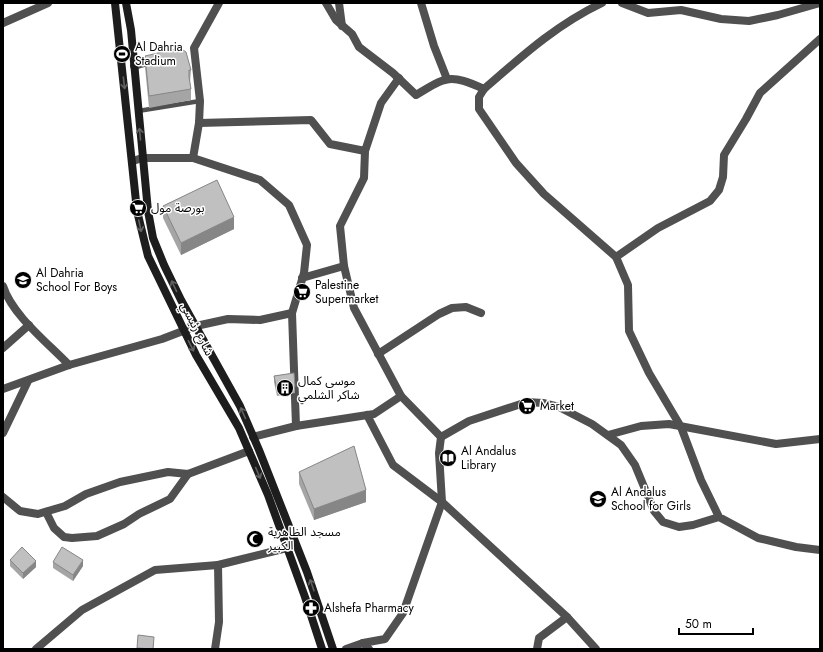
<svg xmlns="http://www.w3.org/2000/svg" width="823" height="652" viewBox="0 0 823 652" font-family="Jost,'Noto Sans Arabic',sans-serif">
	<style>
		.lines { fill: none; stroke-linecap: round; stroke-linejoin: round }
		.service { stroke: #505050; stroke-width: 4.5 }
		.minor { stroke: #505050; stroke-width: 8 }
		.tertiary { stroke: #505050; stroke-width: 8 }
		.secondary { stroke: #1d1d1d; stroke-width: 8 }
		.wall { fill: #a5a5a5 }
		.shaded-wall { fill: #868686 }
		.building { fill: #c0c0c0; stroke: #868686 }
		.oneway { stroke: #616161 }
		.labels { text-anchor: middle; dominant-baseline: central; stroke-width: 3; stroke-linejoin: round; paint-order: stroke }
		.poi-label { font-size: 12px; fill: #000; stroke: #fff; text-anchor: start }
		.street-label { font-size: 12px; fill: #000; stroke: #fff }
	</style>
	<rect width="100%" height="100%" fill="#fff"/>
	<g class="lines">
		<polyline class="service" points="138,111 200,101"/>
		<g class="minor">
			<path d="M326,3L336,20L352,34L359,47L393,73L416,95C447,76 450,74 484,89"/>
			<polyline points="339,3 342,26"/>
			<polyline points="421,3 434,46 447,79"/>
			<polyline points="622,3 648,13 681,10 721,19 749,21 778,15 820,3"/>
			<polyline points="3,23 48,3"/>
			<polyline points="134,66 155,60"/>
			<polyline points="199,123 311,120 330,144 365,151 381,103 399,78"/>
			<polyline points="193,158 199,123 200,101 194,48 219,3"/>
			<polyline points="133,161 142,158 193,158 260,180 289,205 307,245 304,273 292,313 296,426"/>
			<polyline points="616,257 658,228 710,201 719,190 723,177 724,155 746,119 760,93 820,39"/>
			<polyline points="302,278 344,266"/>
			<path d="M3,286C12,315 48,343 69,365"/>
			<polyline points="3,348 29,325"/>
			<polyline points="378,354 439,314 452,308 466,307 481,313"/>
			<polyline points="3,389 69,365 162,339 196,326 228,319 260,320 292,313"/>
			<polyline points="367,415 393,465 442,502 567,617 596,649"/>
			<polyline points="3,433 28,381"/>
			<polyline points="608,435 641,426 669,424 776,444 820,439"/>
			<polyline points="253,437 296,426 374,414 401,396"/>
			<polyline points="441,437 469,421 527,402 543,403 559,407 592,424 621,445 635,465 654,511 663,522 679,527 693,525 719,517"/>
			<polyline points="3,497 20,511 38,514 65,506 86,494 120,482 168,472 188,474 249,451"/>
			<polyline points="46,512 54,528 64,537 72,538 97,536 124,524 139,514 170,499 188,474"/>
			<polyline points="363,643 385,639 403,613 442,502 439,453 441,437 401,396 354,308 344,266 340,226 364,178 365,151"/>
			<polyline points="36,649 82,610 155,570 218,565"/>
			<polyline points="215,649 219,622 218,565 287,548"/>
			<polyline points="346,649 363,643 369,649"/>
			<polyline points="537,649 539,638 567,617"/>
		</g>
		<path class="tertiary" d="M602,3C556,25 522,56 484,89L479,97V109L516,163L544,194L616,257L628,285L629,331L649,373L681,427L701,480L719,517L758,538L796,547L820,550"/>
		<g class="secondary">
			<polyline points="115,3 137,211 148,256 196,355 239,428 268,495 305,597 322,649"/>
			<polyline points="126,3 131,30 148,211 153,238 164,265 181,300 240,406 259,450 307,572 333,649"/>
		</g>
	</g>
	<g class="wall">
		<polygon points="145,56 191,70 190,82 191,89 191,100 149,108 145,67"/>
		<polygon points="163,206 234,229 181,255 163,218"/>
		<polygon points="294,373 295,393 277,396 274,382 274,376"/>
		<polygon points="299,472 366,502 314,520 299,484"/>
		<polygon points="10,560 36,567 23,579 10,566"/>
		<polygon points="53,562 83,566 73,581 53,568"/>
		<polygon points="138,635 154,643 153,649 137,649"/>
	</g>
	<g class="shaded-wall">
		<polygon points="234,217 234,229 181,255 181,243"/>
		<polygon points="366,490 366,502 314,520 314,509"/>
		<polygon points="83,560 83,566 73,581 73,575"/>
		<polygon points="36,561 36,567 23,579 23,573"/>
	</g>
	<g class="building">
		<polygon points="180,48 186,52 191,70 189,70 189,77 191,89 149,96 145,56"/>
		<polygon points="217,180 234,217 181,243 163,206"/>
		<polygon points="294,373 295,387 277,390 274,376"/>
		<polygon points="354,446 366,490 314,509 299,472"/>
		<polygon points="22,547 36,561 23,573 10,560"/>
		<polygon points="62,547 83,560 73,575 53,562"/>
		<polygon points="138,635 154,637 153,649 137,648"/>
	</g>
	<defs><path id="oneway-shaft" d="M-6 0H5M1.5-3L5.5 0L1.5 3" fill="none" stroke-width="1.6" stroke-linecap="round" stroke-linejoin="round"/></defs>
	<g class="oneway">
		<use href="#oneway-shaft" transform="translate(124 83) rotate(84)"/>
		<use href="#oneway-shaft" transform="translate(140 134) rotate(-95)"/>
		<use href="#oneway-shaft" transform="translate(140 226) rotate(78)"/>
		<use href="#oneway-shaft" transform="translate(174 286) rotate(-116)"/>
		<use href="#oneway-shaft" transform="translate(191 346) rotate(63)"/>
		<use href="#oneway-shaft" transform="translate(243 413) rotate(-114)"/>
		<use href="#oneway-shaft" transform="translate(258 473) rotate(67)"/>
		<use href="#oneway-shaft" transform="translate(312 585) rotate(-109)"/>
	</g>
	<defs>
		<g id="stadium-disc" transform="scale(0.9)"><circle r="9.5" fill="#000" stroke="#fff"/><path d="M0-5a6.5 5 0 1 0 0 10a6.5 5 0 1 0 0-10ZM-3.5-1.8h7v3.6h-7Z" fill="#fff"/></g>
		<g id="supermarket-disc" transform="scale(0.9)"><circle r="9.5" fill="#000" stroke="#fff"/><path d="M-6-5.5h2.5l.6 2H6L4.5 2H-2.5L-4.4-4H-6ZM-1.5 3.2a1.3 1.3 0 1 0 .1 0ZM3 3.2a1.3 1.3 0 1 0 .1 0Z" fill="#fff"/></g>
		<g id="school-disc" transform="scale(0.9)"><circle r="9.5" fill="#000" stroke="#fff"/><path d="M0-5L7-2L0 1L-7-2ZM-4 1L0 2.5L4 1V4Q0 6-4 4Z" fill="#fff"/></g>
		<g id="building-disc" transform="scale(0.9)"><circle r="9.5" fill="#000" stroke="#fff"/><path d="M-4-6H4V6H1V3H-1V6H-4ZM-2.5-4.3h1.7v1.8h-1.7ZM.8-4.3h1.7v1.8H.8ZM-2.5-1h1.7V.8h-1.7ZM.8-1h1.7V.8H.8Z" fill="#fff"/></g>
		<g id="library-disc" transform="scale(0.9)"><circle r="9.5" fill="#000" stroke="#fff"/><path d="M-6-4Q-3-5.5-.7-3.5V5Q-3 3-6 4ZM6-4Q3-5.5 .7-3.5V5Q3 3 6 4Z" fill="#fff"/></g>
		<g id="mosque-disc" transform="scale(0.9)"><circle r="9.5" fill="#000" stroke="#fff"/><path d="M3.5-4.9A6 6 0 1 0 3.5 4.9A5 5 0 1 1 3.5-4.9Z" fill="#fff"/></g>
		<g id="pharmacy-disc" transform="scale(0.9)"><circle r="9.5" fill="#000" stroke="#fff"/><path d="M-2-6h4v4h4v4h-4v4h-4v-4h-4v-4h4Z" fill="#fff"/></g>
	</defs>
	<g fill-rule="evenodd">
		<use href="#stadium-disc" x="122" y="54"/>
		<use href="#supermarket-disc" x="138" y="208"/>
		<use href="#school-disc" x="23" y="280"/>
		<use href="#supermarket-disc" x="302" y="292"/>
		<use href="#building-disc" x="285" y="388"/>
		<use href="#supermarket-disc" x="527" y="406"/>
		<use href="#library-disc" x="448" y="458"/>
		<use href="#school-disc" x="598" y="499"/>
		<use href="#mosque-disc" x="255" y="539"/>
		<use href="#pharmacy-disc" x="311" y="608"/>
	</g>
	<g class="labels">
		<g class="poi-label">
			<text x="135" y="47">Al Dahria<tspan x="135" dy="14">Stadium</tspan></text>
			<text x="151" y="208">بورصة مول</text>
			<text x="36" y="273">Al Dahria<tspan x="36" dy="14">School For Boys</tspan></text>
			<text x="315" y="285">Palestine<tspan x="315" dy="14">Supermarket</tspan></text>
			<text x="298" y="381">موسى كمال<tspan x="298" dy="14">شاكر الشلمي</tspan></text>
			<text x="540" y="406">Market</text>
			<text x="461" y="451">Al Andalus<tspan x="461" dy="14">Library</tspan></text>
			<text x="611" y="492">Al Andalus<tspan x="611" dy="14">School for Girls</tspan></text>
			<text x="268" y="532">مسجد الظاهرية<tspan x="268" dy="14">الكبير</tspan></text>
			<text x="324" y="608">Alshefa Pharmacy</text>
		</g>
		<g class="street-label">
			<text transform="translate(197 329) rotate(63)">شارع رئيسي</text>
		</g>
	</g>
	<rect width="823" height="652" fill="none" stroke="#000000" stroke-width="8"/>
	<path d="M679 628v6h74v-6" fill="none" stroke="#000000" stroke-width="2"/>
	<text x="685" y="628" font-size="12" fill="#000000" stroke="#ffffff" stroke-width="3" paint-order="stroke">50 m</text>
</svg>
